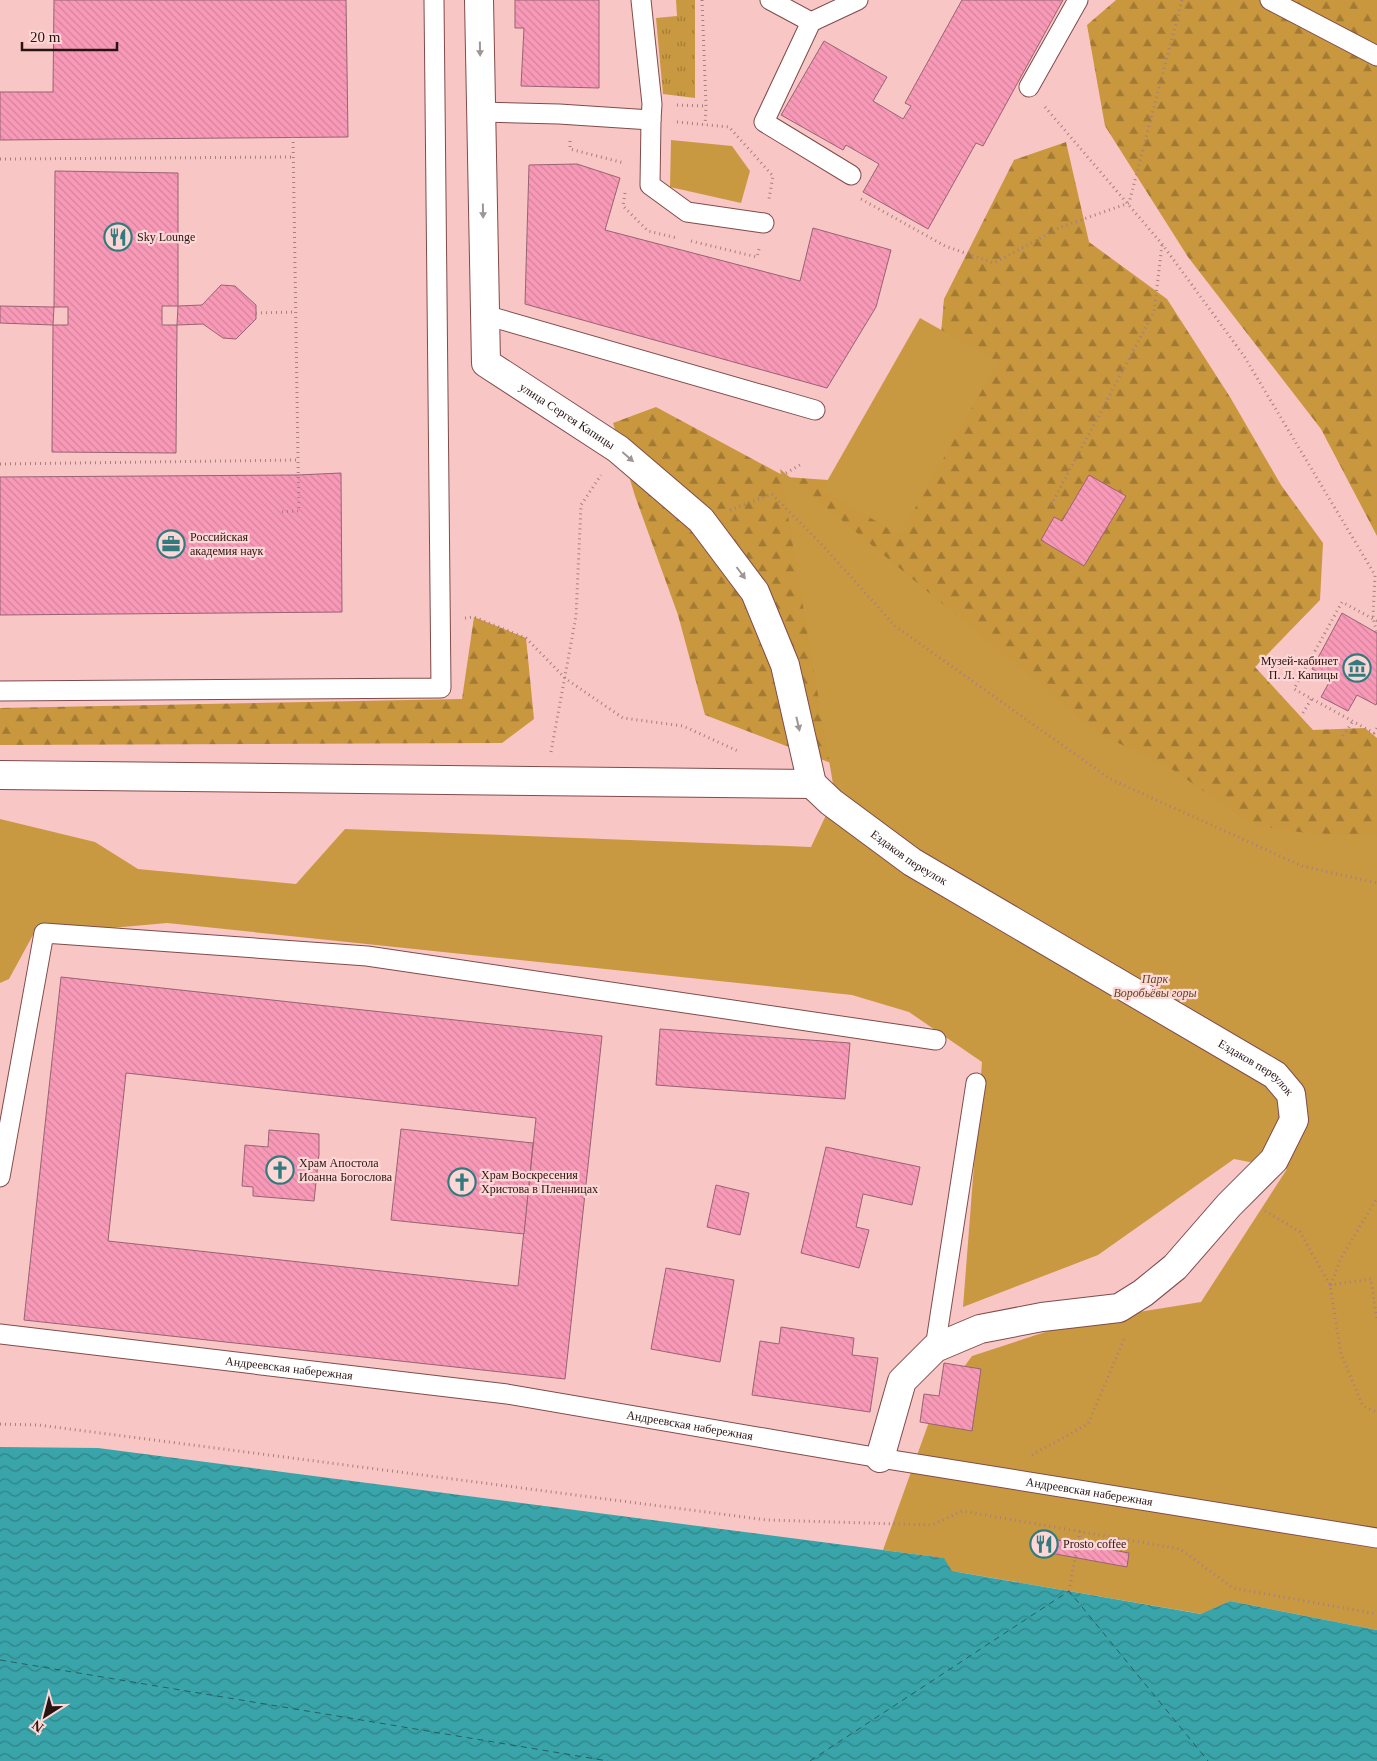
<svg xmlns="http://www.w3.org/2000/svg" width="1377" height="1761" viewBox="0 0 1377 1761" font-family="'Times New Roman',serif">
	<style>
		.grass { fill: url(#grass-tufts) }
		.forest { fill: url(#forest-firs) }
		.park { fill: #c99942 }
		.water { fill: url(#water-waves) }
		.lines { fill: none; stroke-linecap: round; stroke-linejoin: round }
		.ferry { stroke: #265f62; stroke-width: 1; stroke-dasharray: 6 5; stroke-linecap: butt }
		.building { fill: url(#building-back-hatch); stroke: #986373; fill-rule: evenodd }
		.lane-casing { stroke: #804b4b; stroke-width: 21 }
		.street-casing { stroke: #804b4b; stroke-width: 30 }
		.path { stroke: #a67f7f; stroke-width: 3; stroke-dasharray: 1 4; stroke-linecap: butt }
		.lane { stroke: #fff; stroke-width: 19 }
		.street { stroke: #fff; stroke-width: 28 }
		.oneway { fill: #9f9595 }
		.labels { text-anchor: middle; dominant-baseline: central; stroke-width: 4.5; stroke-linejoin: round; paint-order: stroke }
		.poi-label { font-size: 12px; fill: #291414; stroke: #fdd7d6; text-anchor: start }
		.street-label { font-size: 12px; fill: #291414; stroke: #fdd7d6 }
		.park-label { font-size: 12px; font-style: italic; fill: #5d4824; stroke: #fdd7d6 }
	</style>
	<defs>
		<pattern id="grass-tufts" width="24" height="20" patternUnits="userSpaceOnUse" patternTransform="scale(1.25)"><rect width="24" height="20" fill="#c99942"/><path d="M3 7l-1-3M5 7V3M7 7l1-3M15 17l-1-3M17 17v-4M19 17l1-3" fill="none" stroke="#a37c36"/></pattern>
		<pattern id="forest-firs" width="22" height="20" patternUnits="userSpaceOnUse" patternTransform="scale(1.25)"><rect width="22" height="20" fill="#c8973e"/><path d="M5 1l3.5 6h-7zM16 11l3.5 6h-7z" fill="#a27a33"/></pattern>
		<pattern id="water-waves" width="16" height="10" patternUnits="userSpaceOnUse" patternTransform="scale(1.25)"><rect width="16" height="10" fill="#39a4a9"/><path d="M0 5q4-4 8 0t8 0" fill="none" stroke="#308488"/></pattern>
		<pattern id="building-back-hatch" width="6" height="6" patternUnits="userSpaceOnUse" patternTransform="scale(1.25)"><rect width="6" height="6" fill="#f999b8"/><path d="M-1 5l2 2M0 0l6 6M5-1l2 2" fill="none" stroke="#d5839d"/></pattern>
	</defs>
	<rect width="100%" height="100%" fill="#f8c6c5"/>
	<polygon class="grass" points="676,0 695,0 695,98 663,94 656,18 677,16"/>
	<g class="forest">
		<polygon points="1116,0 1377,0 1377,536 1321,429 1188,257 1105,126 1087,25"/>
		<polygon points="1066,142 1089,242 1167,299 1230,397 1281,485 1323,543 1320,600 1255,667 1313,730 1365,728 1377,738 1377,1075 831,763 705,715 678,615 635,496 613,423 656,407 786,477 870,483 936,393 944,299 1014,160"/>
		<polygon points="474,617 526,638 534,719 502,743 0,745 0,708 462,699"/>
	</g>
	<g class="park">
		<polygon points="671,140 732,146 750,171 741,203 670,187"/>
		<polygon points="920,318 998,362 900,535 822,490"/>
		<polygon points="780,469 1098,733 1173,770 1253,825 1306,833 1377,836 1377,1630 1230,1601 1202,1614 952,1571 943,1558 883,1550 934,1408 972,1356 1076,1322 1201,1302 1287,1169 1234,1159 1098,1255 963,1307 982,1062 909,1012 852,995 167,923 33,935 9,979 0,983 0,819 95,842 138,869 296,884 345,829 811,847 835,796"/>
	</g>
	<polygon class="water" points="0,1447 98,1448 944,1558 952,1571 1201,1614 1230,1601 1377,1630 1377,1761 0,1761"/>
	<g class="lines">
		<g class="ferry">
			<polyline points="0,1660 608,1761"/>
			<polyline points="810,1761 1069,1591 1208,1761"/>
		</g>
	</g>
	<g class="building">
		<polygon points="54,0 346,0 348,137 0,140 0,92 53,92"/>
		<polygon points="515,0 599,0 599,88 521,86 524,28 515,28"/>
		<polygon points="962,0 1063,0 983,146 976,143 928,229 863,192 879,164 846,145 843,150 781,115 824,41 887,77 873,101 903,119 911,106 905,103"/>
		<polygon points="577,164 620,178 605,230 800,281 813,228 891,250 876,307 827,388 525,304 529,165"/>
		<polygon points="55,171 178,173 178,306 162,306 162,325 177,325 176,453 52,452 53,325 68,325 68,307 54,307"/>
		<polygon points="221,285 235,286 256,305 256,319 236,339 223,338 203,324 177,325 178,306 202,305"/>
		<polygon points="0,306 54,307 53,325 0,323"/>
		<polygon points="341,473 342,612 0,615 0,477 298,475"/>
		<polygon points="1089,475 1126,496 1084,566 1041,540 1054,517 1062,521"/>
		<polygon points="1342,613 1377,633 1377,702 1376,705 1357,695 1348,711 1321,697 1331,679 1312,669"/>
		<path d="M61,977L602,1036L565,1379L24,1320ZM126,1073L536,1118L518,1286L108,1241Z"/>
		<polygon points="660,1029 850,1043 845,1099 656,1085"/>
		<polygon points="401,1129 533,1143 524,1234 391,1220"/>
		<polygon points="269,1130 319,1134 319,1154 314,1201 253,1196 253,1187 242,1186 245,1145 268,1147"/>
		<polygon points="826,1147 920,1167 912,1205 863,1194 856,1227 869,1230 859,1268 801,1253"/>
		<polygon points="716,1185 749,1193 740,1235 707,1227"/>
		<polygon points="666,1268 734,1280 720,1362 651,1349"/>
		<polygon points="781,1327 854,1338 852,1355 878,1358 870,1412 752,1395 760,1341 779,1344"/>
		<polygon points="944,1363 981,1369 972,1431 920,1422 924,1394 939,1396"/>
		<polygon points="1041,1537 1129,1553 1127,1567 1039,1551"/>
	</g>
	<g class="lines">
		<g class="lane-casing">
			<g id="lane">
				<polyline points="770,0 811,22 858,0"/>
				<polyline points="1270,0 1377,56"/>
				<polyline points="811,22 764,122 851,175"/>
				<polyline points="1029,87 1078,0"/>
				<polyline points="481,112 559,114 651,120 652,104 641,0"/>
				<polyline points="651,120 650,185 687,212 764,223"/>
				<polyline points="485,315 815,410"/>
				<polyline points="0,691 441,688 434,0"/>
				<polyline points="0,1177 44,933 367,956 936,1040"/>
				<path id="s1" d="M0,1334L507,1394L880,1458L1377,1538"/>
				<polyline points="935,1348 976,1083"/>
			</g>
		</g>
		<g class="street-casing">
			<g id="street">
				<path id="s2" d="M479,0L486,363L618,449L701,520L755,592L785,665L812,784"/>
				<polyline points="0,775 812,784"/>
				<path id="s3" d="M812,784L831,802L912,862L1275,1075L1291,1094L1294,1120L1274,1160L1229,1205L1175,1267L1143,1293L1119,1308L1042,1317L980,1329L935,1348L902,1381L880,1458"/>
			</g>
		</g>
		<g class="path">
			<polyline points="702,0 706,106 705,125"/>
			<polyline points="677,105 706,106"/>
			<polyline points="1045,107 1162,244 1244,356 1375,575 1373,618 1377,633"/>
			<polyline points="677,122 729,127 773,176 769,199"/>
			<polyline points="293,137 298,460"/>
			<polyline points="570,141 570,149 624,163"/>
			<polyline points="0,159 293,157"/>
			<polyline points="625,193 623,206 648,231 677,238"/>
			<polyline points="861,199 945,246 994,263 1061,227 1129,203 1182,0"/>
			<polyline points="691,241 757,257 759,249"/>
			<polyline points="256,313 296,312"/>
			<polyline points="0,464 298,460 299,511 279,512"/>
			<polyline points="786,473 800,465"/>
			<polyline points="1051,505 1154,312 1162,245"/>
			<polyline points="730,510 772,494 825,548 895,626 1110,779 1302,866 1377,883"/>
			<polyline points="465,618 474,617 526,638 566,679 623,718 683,726 740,752"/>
			<polyline points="1377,621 1342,602 1294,689 1374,733 1377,728"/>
			<polyline points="1303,713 1312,698"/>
			<polyline points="1343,736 1353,721"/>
			<polyline points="551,752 576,616 581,505 601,475"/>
			<polyline points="1265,1211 1300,1232 1330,1285 1341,1354 1363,1406 1377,1412"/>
			<polyline points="1330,1285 1371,1279 1377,1322"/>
			<polyline points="1331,1285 1341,1258 1377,1198"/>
			<polyline points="0,1424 39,1425 767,1520 932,1525 962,1511 1180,1549 1233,1588 1377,1614"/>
			<polyline points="1032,1455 1088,1424 1125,1337"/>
			<polyline points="1069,1591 1080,1531"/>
		</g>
		<use href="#lane" class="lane"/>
		<use href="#street" class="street"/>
	</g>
	<defs><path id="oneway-solid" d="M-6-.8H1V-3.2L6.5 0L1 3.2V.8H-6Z" transform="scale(1.25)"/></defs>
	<g class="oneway">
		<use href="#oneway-solid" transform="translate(480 49) rotate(89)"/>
		<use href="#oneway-solid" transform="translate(483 211) rotate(89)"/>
		<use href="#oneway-solid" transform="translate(628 457) rotate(41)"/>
		<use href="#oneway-solid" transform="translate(741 573) rotate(53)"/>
		<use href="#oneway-solid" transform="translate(798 724) rotate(77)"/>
	</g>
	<defs>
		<g id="restaurant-ring" transform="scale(1.4375)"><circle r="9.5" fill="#fdd7d6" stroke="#317b7e" stroke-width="1.5"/><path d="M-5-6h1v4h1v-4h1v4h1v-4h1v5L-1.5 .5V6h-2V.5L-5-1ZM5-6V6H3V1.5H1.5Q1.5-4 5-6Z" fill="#317b7e"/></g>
		<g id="office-ring" transform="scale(1.4375)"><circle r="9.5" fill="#fdd7d6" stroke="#317b7e" stroke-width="1.5"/><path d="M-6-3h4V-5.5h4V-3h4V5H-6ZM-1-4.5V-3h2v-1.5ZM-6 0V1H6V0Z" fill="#317b7e"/></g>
		<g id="museum-ring" transform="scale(1.4375)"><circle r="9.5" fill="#fdd7d6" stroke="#317b7e" stroke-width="1.5"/><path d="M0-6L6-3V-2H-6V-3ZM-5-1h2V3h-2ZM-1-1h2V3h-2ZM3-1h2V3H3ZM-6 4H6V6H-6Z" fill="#317b7e"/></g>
		<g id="church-ring" transform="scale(1.4375)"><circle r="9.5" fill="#fdd7d6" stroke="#317b7e" stroke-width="1.5"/><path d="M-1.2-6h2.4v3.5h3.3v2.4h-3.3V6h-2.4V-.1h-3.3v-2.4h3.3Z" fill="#317b7e"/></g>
	</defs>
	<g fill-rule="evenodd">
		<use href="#restaurant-ring" x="118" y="237"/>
		<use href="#office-ring" x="171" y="544"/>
		<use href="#museum-ring" x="1357" y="668"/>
		<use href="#church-ring" x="280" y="1170"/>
		<use href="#church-ring" x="462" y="1182"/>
		<use href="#restaurant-ring" x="1044" y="1544"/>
	</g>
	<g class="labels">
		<g class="poi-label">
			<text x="137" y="237">Sky Lounge</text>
			<text x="190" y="537">Российская<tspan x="190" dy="14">академия наук</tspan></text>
			<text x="1338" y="661" text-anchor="end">Музей-кабинет<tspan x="1338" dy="14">П. Л. Капицы</tspan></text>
			<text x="299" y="1163">Храм Апостола<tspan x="299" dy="14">Иоанна Богослова</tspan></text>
			<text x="481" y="1175">Храм Воскресения<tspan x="481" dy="14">Христова в Пленницах</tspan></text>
			<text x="1063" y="1544">Prosto coffee</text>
		</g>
		<g class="street-label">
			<text stroke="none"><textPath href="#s2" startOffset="460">улица Сергея Капицы</textPath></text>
			<text stroke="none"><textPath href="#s3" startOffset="122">Ездаков переулок</textPath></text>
			<text stroke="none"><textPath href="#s3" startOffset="528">Ездаков переулок</textPath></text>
			<text stroke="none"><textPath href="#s1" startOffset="291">Андреевская набережная</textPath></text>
			<text stroke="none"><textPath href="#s1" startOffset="696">Андреевская набережная</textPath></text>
			<text stroke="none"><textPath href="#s1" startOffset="1101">Андреевская набережная</textPath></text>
		</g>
		<g class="park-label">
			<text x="1155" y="979">Парк<tspan x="1155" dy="14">Воробьёвы горы</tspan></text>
		</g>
	</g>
	<g transform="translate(45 1716) rotate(216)" stroke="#fdd7d6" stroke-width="4" paint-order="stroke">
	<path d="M0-4L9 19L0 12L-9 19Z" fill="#291414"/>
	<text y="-8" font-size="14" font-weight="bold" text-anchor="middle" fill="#291414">N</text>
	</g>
	<path d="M22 42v8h95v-8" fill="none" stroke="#291414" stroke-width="2.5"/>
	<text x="30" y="42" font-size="15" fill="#291414" stroke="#fdd7d6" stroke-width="4" paint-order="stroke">20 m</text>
</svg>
